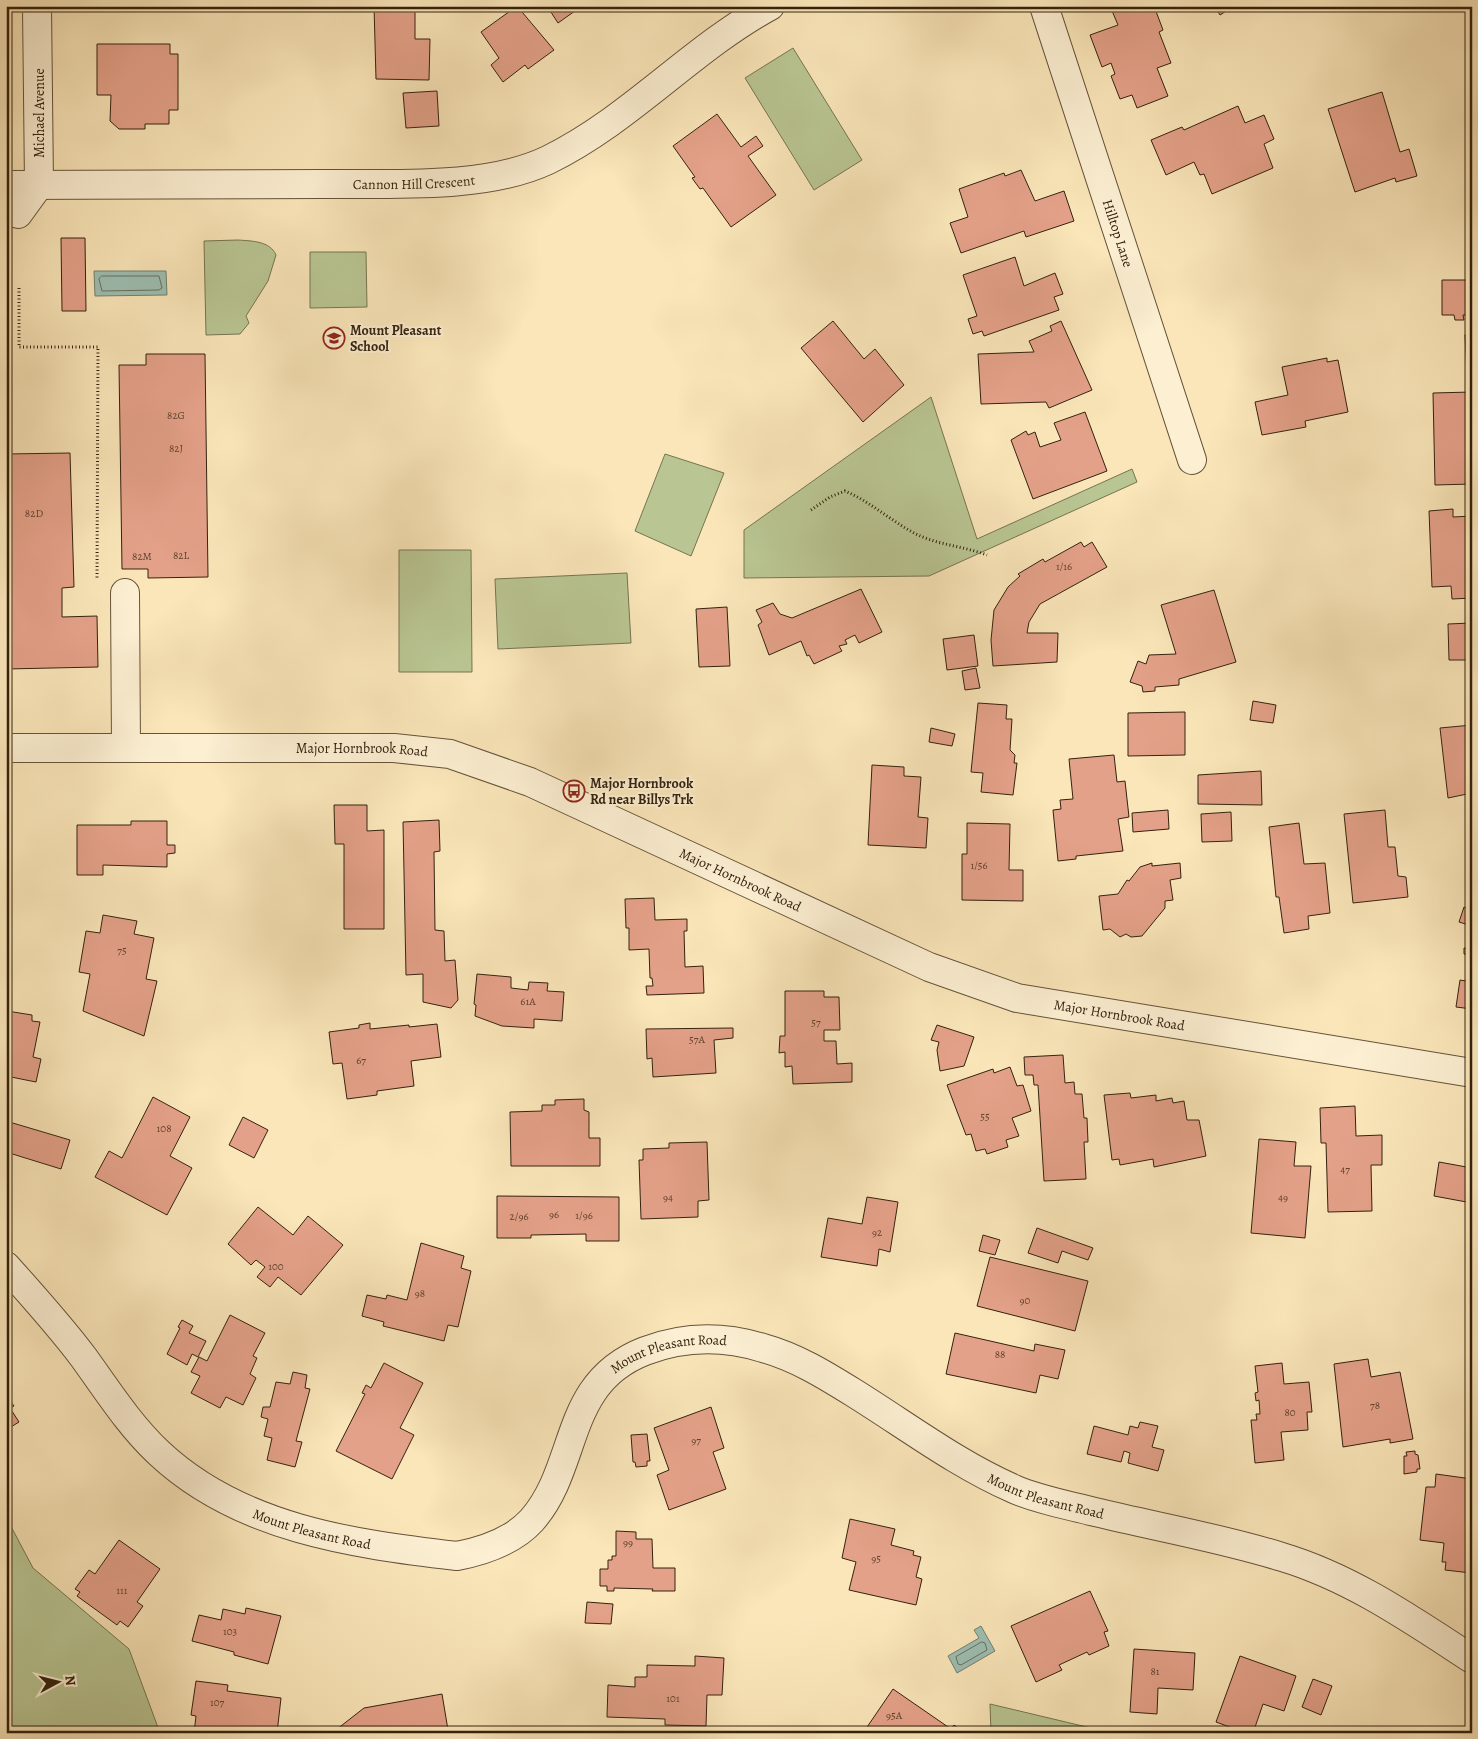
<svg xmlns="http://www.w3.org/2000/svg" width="1478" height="1739" viewBox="0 0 1478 1739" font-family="Alegreya,serif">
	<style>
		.green { fill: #b9c693; stroke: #767450 }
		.water { fill: #9ebfb2; stroke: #748070 }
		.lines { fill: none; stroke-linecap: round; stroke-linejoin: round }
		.shore { stroke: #697060; stroke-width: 1 }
		.building { fill: #e4a189; stroke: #34220e }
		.minor-casing { stroke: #665339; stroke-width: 30 }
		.path { stroke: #34220e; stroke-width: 3; stroke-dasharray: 1 2.5; stroke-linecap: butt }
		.minor { stroke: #fcefd2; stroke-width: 28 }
		.labels { text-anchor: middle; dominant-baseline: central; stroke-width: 4; stroke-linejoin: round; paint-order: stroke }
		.number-label { font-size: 11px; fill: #60422d }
		.street-label { font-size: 14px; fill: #34220e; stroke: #fcefd2 }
		.poi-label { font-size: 14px; font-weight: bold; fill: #34220e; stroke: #fcefd2; text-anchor: start }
	</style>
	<rect width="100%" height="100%" fill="#fae6b9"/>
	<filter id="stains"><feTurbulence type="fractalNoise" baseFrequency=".004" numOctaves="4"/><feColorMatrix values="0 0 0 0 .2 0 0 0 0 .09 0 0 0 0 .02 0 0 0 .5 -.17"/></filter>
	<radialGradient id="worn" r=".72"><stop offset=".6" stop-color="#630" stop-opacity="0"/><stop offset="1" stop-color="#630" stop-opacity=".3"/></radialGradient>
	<g class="green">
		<polygon points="793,48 862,160 814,190 745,78"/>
		<path d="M238,240C252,241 270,241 276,255L268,281L246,316L249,323L240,334L206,335L204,241Z"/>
		<polygon points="310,252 366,252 367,307 310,308"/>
		<polygon points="931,397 977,539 1132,469 1137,482 929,576 744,578 744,530"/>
		<polygon points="665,454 724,473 691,556 635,531"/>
		<polygon points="399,550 471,550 472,672 399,672"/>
		<polygon points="627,573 631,643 498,649 495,579"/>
		<polygon points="6,1517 33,1568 129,1649 160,1733 6,1733"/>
		<polygon points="990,1704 1112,1733 991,1733"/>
	</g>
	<g class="water">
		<polygon points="94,271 166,271 167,295 95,296"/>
		<polygon points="981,1626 995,1651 957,1673 948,1656 979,1638 974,1630"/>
	</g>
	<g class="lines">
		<g class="shore">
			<polygon points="102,276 159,276 162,288 159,290 102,291 99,279"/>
			<polygon points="982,1642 985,1643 987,1650 961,1665 958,1664 956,1657"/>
		</g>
	</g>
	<g class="building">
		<polygon points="226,6 241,6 239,11"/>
		<polygon points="374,6 415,6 415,39 430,39 429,80 376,79"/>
		<polygon points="517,6 554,50 528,69 525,65 503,82 491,65 499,58 481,32"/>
		<polygon points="547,6 582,6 558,23"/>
		<polygon points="1110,6 1154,6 1163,30 1159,32 1171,63 1157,68 1168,96 1137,108 1132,95 1120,99 1111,76 1115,74 1111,63 1102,67 1090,35 1118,25"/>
		<polygon points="1215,6 1234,6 1220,15"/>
		<polygon points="97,44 170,44 170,54 178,54 178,110 169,110 169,124 145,124 145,129 119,129 110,121 111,95 97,95"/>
		<polygon points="437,91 439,126 406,128 403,93"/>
		<polygon points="1382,92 1400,152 1409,149 1417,176 1396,182 1395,178 1355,192 1328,109"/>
		<polygon points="1238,106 1245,123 1264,115 1274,139 1264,144 1273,168 1212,194 1204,174 1200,175 1194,162 1166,175 1151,140 1182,127 1184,130"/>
		<polygon points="717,114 741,147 756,136 763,146 748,156 776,195 731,227 703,188 700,189 692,178 695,177 673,146"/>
		<polygon points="1021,170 1035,201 1064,191 1074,221 1026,237 1024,231 961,253 950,223 968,217 959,189 1004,173 1005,176"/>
		<polygon points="61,238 85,238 86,311 62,311"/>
		<polygon points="1015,257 1024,286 1055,273 1063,294 1054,297 1059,310 984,336 982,331 973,334 968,319 977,316 963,275"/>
		<polygon points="1442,280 1472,280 1472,315 1463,315 1464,320 1455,320 1454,315 1442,315"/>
		<polygon points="833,321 864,359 875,349 904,385 863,422 801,348"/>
		<polygon points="1061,321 1092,390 1049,408 1046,402 981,404 978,354 1034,352 1029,341 1052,331 1050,326"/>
		<polygon points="1465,335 1472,335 1472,374 1467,374"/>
		<polygon points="146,354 205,354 208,577 148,578 148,569 122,569 119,365 146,365"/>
		<polygon points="1327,358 1327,362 1338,360 1348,412 1305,421 1306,427 1262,435 1255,402 1288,395 1282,367"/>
		<polygon points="1472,392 1472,484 1435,485 1433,393"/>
		<polygon points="1085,412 1107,471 1033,499 1011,440 1026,431 1028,435 1035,432 1040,447 1061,440 1054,423"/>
		<polygon points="70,453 74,587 62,588 62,617 97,616 98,667 6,669 6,454"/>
		<polygon points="1453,509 1453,517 1472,516 1472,598 1452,599 1451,586 1432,587 1429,511"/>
		<polygon points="1081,542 1084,547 1092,542 1107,567 1040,604 1029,622 1027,633 1058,633 1057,662 993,666 991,640 994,610 1008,587 1020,576 1018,574 1043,559 1045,562"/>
		<polygon points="861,589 882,632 859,643 855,635 845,640 847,644 839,646 842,651 814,664 809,655 807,656 801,641 769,655 758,625 762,622 756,610 773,603 780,614 792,618"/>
		<polygon points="1214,590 1236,662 1179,679 1179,685 1155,687 1155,691 1143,692 1142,686 1130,682 1138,661 1146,664 1149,655 1176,654 1161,605"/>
		<polygon points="727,607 730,666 699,667 696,609"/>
		<polygon points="1471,623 1472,683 1468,683 1468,660 1449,660 1448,624"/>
		<polygon points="974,635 978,666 947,670 943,639"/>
		<polygon points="976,668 980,688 965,690 962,671"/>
		<polygon points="1253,701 1276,705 1273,723 1250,720"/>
		<polygon points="978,703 1007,705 1006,719 1012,719 1010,750 1015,755 1014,763 1017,763 1013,795 981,792 983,773 971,772"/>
		<polygon points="1185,712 1185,755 1128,756 1128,713"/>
		<polygon points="1472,725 1472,793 1448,798 1440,728"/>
		<polygon points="931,728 955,734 952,746 929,742"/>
		<polygon points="1114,755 1117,782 1125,781 1129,817 1118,819 1123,851 1076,856 1076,859 1058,861 1053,810 1061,809 1060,800 1073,799 1069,759"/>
		<polygon points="872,765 904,767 904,776 921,777 918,817 928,818 926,848 868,845"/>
		<polygon points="1261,771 1262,805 1198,804 1198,775"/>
		<polygon points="334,805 367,805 367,831 384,830 384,929 344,929 344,844 335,844"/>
		<polygon points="1168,810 1169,829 1133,832 1132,813"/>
		<polygon points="1385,810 1388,847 1395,847 1398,876 1406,877 1408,897 1353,903 1344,814"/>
		<polygon points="1231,812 1232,841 1202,842 1201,814"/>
		<polygon points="439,820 440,851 434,852 435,930 444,931 445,961 455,960 458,1000 451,1008 423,1002 423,974 406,975 403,822"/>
		<polygon points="131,821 167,821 167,845 175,845 175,853 167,854 167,867 103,865 103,875 77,875 77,825 131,825"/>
		<polygon points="967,823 1010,824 1009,870 1023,870 1023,901 962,900 962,854 967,854"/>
		<polygon points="1299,823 1304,864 1325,863 1330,913 1308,916 1309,929 1284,933 1279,897 1276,897 1269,827"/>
		<polygon points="1152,863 1152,866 1180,863 1181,878 1170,880 1173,900 1165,901 1165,908 1142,936 1131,937 1126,934 1120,937 1110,929 1103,930 1099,896 1118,894 1127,880 1129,881 1140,867"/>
		<polygon points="654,898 655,920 687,919 687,931 684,931 685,967 703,966 704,993 647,995 646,986 653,986 652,978 650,978 649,949 629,950 629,928 626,928 625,899"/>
		<polygon points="1464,907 1472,910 1472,926 1459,922"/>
		<polygon points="103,915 137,921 134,934 154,938 146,979 157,981 144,1036 83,1011 90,974 79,972 86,931 100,933"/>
		<polygon points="1464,948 1472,949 1472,1009 1456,1007 1460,980 1466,981 1470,955 1464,954"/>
		<polygon points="477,974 511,977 511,988 528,990 529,982 548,983 547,991 564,992 562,1021 534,1019 534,1028 502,1026 475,1016 476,1005 474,1004"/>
		<polygon points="785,991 824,991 824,997 839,997 840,1030 824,1030 824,1041 836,1041 837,1064 852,1063 852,1082 793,1084 792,1066 785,1067 785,1052 779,1053 780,1036 785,1036"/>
		<polygon points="6,1009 7,1011 32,1015 32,1021 40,1022 33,1057 41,1059 36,1082 6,1076"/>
		<polygon points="370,1023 370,1029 409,1025 409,1027 437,1024 441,1057 411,1061 414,1086 377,1091 377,1095 347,1099 342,1063 333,1064 329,1032 359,1028 359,1025"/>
		<polygon points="937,1025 974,1037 964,1066 940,1071 937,1050 939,1042 931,1040"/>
		<polygon points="733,1028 733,1038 714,1040 716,1073 653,1077 652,1058 647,1059 646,1029"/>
		<polygon points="1063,1055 1065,1083 1074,1082 1075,1094 1082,1094 1084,1118 1087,1118 1088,1142 1084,1142 1086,1179 1044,1181 1038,1085 1034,1085 1033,1075 1025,1075 1024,1057"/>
		<polygon points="1010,1067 1017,1086 1023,1085 1031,1111 1012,1118 1019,1136 1006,1140 1008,1147 987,1154 985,1149 976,1151 971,1134 966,1135 947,1085 993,1069 994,1073"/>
		<polygon points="1130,1093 1131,1098 1156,1095 1156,1101 1172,1098 1173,1103 1184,1101 1187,1120 1199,1120 1206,1156 1154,1167 1153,1159 1120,1165 1119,1159 1112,1160 1104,1095"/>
		<polygon points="153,1097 190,1117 170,1156 192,1168 167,1215 95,1177 109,1151 122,1158"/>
		<polygon points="584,1099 584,1110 589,1112 589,1138 600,1138 600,1166 511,1166 510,1112 542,1111 542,1105 555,1105 555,1100"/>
		<polygon points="1355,1106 1356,1136 1382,1135 1382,1165 1371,1165 1372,1211 1328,1212 1326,1143 1321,1143 1320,1108"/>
		<polygon points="243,1117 268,1130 254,1158 229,1145"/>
		<polygon points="6,1121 70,1140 61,1169 6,1152"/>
		<polygon points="1259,1139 1296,1142 1294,1166 1311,1166 1305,1238 1251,1233"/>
		<polygon points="707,1142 709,1200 698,1201 698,1217 641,1219 639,1160 643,1160 643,1149 669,1148 669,1143"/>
		<polygon points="1439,1162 1472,1168 1472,1203 1434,1196"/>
		<polygon points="497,1196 619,1197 619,1241 586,1241 586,1234 531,1235 531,1238 497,1238"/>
		<polygon points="867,1197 898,1202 890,1252 879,1249 877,1266 821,1257 828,1218 862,1224"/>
		<polygon points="258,1207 293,1235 308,1216 343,1245 301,1295 278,1277 270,1287 257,1277 265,1267 256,1260 251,1265 228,1244"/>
		<polygon points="1037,1228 1093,1248 1088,1260 1062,1251 1058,1263 1028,1253"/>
		<polygon points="983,1235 1000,1240 995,1255 979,1251"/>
		<polygon points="421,1243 464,1256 461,1268 471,1271 458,1327 448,1325 444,1341 383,1326 384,1322 362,1316 367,1295 386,1299 387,1295 407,1300"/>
		<polygon points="990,1257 1088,1281 1075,1331 977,1306"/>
		<polygon points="230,1315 265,1333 253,1356 257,1358 250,1374 256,1378 243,1405 226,1397 220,1408 191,1393 200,1376 191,1372 199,1357 207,1361"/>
		<polygon points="182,1320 193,1326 189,1333 206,1341 198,1357 192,1354 187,1365 167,1354 180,1328 178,1327"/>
		<polygon points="955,1333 1034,1351 1035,1344 1065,1350 1058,1379 1040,1375 1036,1393 946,1374"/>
		<polygon points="1368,1359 1371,1377 1400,1372 1413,1439 1390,1443 1390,1439 1343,1447 1334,1364"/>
		<polygon points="384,1363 423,1383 400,1428 414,1435 392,1479 336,1451 365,1394 362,1393 366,1385 371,1388"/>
		<polygon points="1282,1363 1284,1384 1309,1382 1312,1412 1307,1412 1308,1430 1281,1432 1284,1460 1255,1463 1251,1420 1257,1420 1256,1414 1260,1414 1259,1400 1256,1401 1255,1393 1258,1392 1255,1366"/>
		<polygon points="293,1372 307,1375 305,1388 310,1389 296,1441 302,1442 295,1467 267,1460 272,1438 264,1436 268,1419 261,1417 263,1407 270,1407 276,1382 290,1384"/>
		<polygon points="6,1395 14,1406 10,1408 19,1422 6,1430"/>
		<polygon points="711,1407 724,1448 713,1452 726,1489 669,1510 657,1475 669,1470 654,1428"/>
		<polygon points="1140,1422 1158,1426 1152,1447 1164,1450 1158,1471 1128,1463 1130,1453 1124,1451 1121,1462 1087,1454 1094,1426 1128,1435 1130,1426 1138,1428"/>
		<polygon points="647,1434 650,1461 647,1461 647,1466 636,1467 635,1462 633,1462 631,1435"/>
		<polygon points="1415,1451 1415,1454 1418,1455 1420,1469 1417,1469 1417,1472 1404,1474 1404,1456 1407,1456 1406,1452"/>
		<polygon points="1436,1474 1472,1479 1471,1573 1445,1570 1446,1562 1442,1562 1444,1543 1420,1540 1426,1487 1435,1487"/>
		<polygon points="850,1519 895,1529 891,1545 914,1551 913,1555 921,1557 916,1577 922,1579 916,1605 849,1590 856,1562 842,1558"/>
		<polygon points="616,1531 636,1532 636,1539 652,1539 653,1568 675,1568 675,1591 652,1591 653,1589 614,1588 614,1591 607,1591 607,1586 600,1586 600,1569 608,1569 608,1560 612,1560 612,1556 616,1556"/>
		<polygon points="119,1540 160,1569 137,1602 143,1606 128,1627 120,1621 117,1625 77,1596 80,1592 75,1589 89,1570 95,1574"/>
		<polygon points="1090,1591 1108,1631 1104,1632 1109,1646 1089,1655 1087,1652 1059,1665 1062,1670 1036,1682 1011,1626"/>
		<polygon points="587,1602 613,1604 611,1624 585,1623"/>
		<polygon points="246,1608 281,1616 268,1664 234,1655 234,1652 192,1641 199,1615 221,1620 223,1609 245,1614"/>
		<polygon points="1134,1649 1195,1653 1193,1690 1158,1688 1157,1714 1130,1712"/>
		<polygon points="695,1656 724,1658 722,1695 707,1695 706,1726 665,1725 665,1719 607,1717 608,1685 635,1687 635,1677 647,1677 647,1665 695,1666"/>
		<polygon points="1240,1656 1296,1676 1284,1711 1263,1704 1253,1733 1246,1733 1216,1722"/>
		<polygon points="1313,1679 1332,1686 1321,1715 1302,1707"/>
		<polygon points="196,1681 228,1685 227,1691 281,1698 277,1733 194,1733 196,1716 191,1715"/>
		<polygon points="893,1689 951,1729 954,1725 964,1733 863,1733"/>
		<polygon points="442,1694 448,1730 433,1733 332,1733 364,1708"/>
	</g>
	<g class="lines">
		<g class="minor-casing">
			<g id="minor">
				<path id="s1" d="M1044,6L1192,460"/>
				<path id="s2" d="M6,185C111,184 217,185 322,184C391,183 485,190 548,160C630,120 691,49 770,6"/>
				<polyline points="18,214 39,185 37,6"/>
				<polyline points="125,593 126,748"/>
				<path id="s3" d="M6,748H394L450,754L530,782L929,967L1017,998L1472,1073"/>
				<path id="s4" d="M6,1266C33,1296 60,1326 84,1358C107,1390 130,1426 159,1453C239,1528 352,1544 457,1556C483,1551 513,1541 532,1520C580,1465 562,1383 645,1351C684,1336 724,1336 763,1348C796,1357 825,1375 854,1393C907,1426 957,1464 1014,1489C1039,1500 1068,1505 1095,1512C1157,1527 1221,1538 1282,1557C1352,1578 1412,1620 1472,1659"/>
			</g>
		</g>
		<g class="path">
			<polyline points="19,288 19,347 98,347 97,579"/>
			<path d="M811,510L830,497L845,491C869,501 890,520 914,533C937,545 963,546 987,555"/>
		</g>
		<use href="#minor" class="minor"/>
	</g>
	<defs>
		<g id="school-ring" transform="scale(1.125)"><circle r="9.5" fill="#fcefd2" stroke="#8f2418" stroke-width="1.5"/><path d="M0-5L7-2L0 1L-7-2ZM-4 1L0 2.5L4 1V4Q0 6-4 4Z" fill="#8f2418"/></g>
		<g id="bus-ring" transform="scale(1.125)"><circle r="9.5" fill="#fcefd2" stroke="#8f2418" stroke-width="1.5"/><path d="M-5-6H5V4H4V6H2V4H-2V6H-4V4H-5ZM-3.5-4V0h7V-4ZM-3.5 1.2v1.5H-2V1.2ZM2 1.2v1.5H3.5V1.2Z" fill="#8f2418"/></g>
	</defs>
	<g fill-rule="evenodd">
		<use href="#school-ring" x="334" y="338"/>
		<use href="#bus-ring" x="574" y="791"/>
	</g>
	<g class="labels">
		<g class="number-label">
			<text x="176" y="415">82G</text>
			<text x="176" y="448">82J</text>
			<text x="34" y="513">82D</text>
			<text x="181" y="555">82L</text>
			<text x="142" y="556">82M</text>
			<text x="1064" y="566">1/16</text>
			<text x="979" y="865">1/56</text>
			<text x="122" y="950">75</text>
			<text x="528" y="1001">61A</text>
			<text x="816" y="1022">57</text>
			<text x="697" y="1039">57A</text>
			<text x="361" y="1060">67</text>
			<text x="985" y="1116">55</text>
			<text x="164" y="1128">108</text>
			<text x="1345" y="1169">47</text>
			<text x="668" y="1197">94</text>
			<text x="1283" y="1197">49</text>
			<text x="554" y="1214">96</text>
			<text x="584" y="1215">1/96</text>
			<text x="519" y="1216">2/96</text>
			<text x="877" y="1232">92</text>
			<text x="276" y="1266">100</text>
			<text x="420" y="1293">98</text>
			<text x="1025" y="1300">90</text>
			<text x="1000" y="1354">88</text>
			<text x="1375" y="1405">78</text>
			<text x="1290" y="1412">80</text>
			<text x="696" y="1440">97</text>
			<text x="628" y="1542">99</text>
			<text x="876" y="1558">95</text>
			<text x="122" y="1590">111</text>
			<text x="230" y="1631">103</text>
			<text x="1155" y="1671">81</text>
			<text x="673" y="1698">101</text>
			<text x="217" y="1702">107</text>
			<text x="894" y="1715">95A</text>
		</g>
		<g class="street-label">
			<text transform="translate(39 113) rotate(-90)">Michael Avenue</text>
			<text stroke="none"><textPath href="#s2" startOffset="408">Cannon Hill Crescent</textPath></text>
			<text stroke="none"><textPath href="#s1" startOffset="239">Hilltop Lane</textPath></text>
			<text stroke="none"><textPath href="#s3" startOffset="356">Major Hornbrook Road</textPath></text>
			<text stroke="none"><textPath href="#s3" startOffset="761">Major Hornbrook Road</textPath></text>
			<text stroke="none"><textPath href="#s3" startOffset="1166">Major Hornbrook Road</textPath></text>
			<text stroke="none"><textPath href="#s4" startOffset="880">Mount Pleasant Road</textPath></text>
			<text stroke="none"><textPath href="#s4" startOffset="1299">Mount Pleasant Road</textPath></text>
			<text stroke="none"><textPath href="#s4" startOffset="415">Mount Pleasant Road</textPath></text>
		</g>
		<g class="poi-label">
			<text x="350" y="330">Mount Pleasant<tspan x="350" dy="16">School</tspan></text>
			<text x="590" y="783">Major Hornbrook<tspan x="590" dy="16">Rd near Billys Trk</tspan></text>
		</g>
	</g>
	<rect width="1478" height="1739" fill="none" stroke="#fae6b9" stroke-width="25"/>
	<rect x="8" y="8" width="1463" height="1724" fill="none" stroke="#34220e" stroke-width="2.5"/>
	<rect x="12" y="12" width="1453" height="1714" fill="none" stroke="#34220e"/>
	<g transform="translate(58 1682) rotate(83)" stroke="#fcefd2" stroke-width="4" paint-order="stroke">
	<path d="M0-4L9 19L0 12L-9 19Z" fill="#34220e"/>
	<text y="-8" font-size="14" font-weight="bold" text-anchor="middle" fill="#34220e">N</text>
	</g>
	<rect width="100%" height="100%" filter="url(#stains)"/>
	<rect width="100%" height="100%" fill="url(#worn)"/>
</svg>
